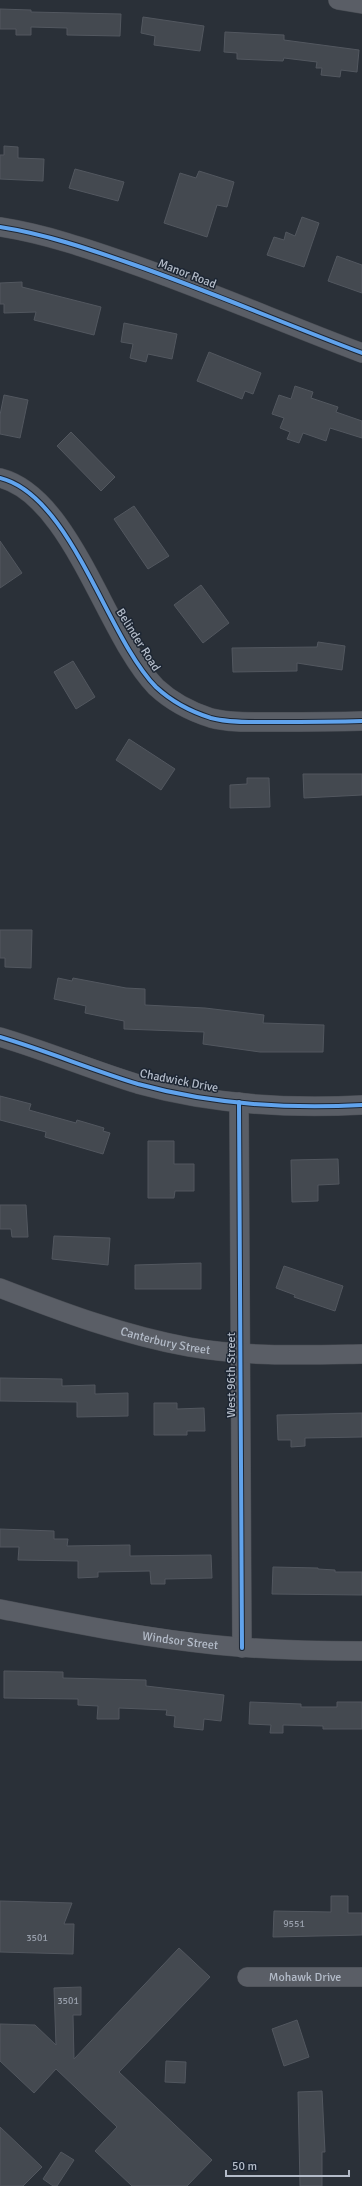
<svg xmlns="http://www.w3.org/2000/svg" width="362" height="2186" viewBox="0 0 362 2186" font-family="Signika,sans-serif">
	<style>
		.building { fill: #444950; stroke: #52575f }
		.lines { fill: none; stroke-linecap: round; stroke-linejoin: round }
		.street-casing { stroke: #484c53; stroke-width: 20 }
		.street { stroke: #5a5e66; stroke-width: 19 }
		.cycleway-casing { stroke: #1d2633; stroke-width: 6 }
		.cycleway { stroke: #60a3ed; stroke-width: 4 }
		.labels { text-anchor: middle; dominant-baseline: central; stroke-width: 3; stroke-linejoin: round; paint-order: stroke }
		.number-label { font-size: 10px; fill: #989fab }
		.street-label { font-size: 12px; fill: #b4bcc9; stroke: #1d2633 }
	</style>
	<rect width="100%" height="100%" fill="#2a3038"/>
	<g class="building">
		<polygon points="0,9 31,10 31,12 121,14 120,36 67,35 67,28 31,27 31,35 16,35 16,29 0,29"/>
		<polygon points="143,17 204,26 200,51 154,45 155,36 141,33"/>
		<polygon points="225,32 284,35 284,40 359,50 357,72 341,70 340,77 321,75 322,68 316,68 317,62 284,58 283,61 237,59 237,53 224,52"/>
		<polygon points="4,146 18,147 18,158 44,159 43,181 0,179 0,155 4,155"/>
		<polygon points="75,169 124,182 118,201 69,188"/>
		<polygon points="199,171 234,182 227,207 217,205 207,237 164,223 180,173 196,178"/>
		<polygon points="302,217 319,223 304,267 267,255 274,237 284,240 286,232 295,236"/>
		<polygon points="337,256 362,265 362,293 328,281"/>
		<polygon points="22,282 22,287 101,307 94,335 34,320 36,312 4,313 4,304 0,304 0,283"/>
		<polygon points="124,323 177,334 172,359 148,354 146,362 130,358 133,344 121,342"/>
		<polygon points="209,352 261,373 253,394 245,391 242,399 197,381"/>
		<polygon points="295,386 313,392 311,398 338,407 336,412 362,421 362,438 330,428 326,441 303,433 299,443 287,439 290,432 280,428 284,418 272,414 279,395 291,399"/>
		<polygon points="4,395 28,400 20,438 0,434 0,415"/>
		<polygon points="71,432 115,477 101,491 57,446"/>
		<polygon points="134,506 169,556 148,569 114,519"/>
		<polygon points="0,541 22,573 0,588"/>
		<polygon points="201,585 229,623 203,643 174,605"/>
		<polygon points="318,642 345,646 342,670 297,663 297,671 233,672 232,648 317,647"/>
		<polygon points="73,661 95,697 76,709 54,672"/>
		<polygon points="129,739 175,769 161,790 116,760"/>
		<polygon points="303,774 362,774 362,795 304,798"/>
		<polygon points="247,778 269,778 270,807 230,808 230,785 247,784"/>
		<polygon points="0,930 32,930 31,968 5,967 5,958 0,958"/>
		<polygon points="58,978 72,981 73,978 126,988 145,989 145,1005 205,1008 264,1015 263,1023 324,1025 323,1052 260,1052 203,1044 204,1032 124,1029 124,1021 85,1013 86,1006 54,999"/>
		<polygon points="0,1096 31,1104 29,1110 76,1123 77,1120 104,1128 103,1131 110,1133 103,1154 45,1137 46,1132 0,1120"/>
		<polygon points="148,1141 174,1141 174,1164 194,1164 194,1191 175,1191 174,1198 148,1198"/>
		<polygon points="338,1159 339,1184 318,1185 318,1201 292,1202 291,1160"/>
		<polygon points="0,1205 26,1205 28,1237 12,1237 11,1229 0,1229"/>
		<polygon points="54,1236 110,1238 108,1265 52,1259"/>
		<polygon points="201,1263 201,1289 135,1289 135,1265"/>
		<polygon points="284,1266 343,1286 335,1311 294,1297 295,1295 276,1288"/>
		<polygon points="0,1378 62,1379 62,1386 95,1385 95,1394 128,1393 128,1416 77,1417 77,1402 0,1401"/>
		<polygon points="154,1403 177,1403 177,1409 204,1408 205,1431 187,1431 187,1435 154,1435"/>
		<polygon points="362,1413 362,1437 305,1438 305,1446 291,1447 291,1440 278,1440 277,1415"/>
		<polygon points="0,1529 54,1531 54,1539 68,1539 67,1546 130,1545 130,1556 211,1555 212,1578 165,1579 165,1584 151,1584 150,1571 98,1572 98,1577 78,1578 78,1561 18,1560 19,1547 0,1547"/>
		<polygon points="273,1567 318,1568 318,1569 335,1570 335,1572 362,1572 362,1595 272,1594"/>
		<polygon points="4,1671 63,1672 63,1678 146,1680 146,1686 224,1695 221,1721 204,1719 203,1730 174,1727 175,1716 166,1715 167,1710 119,1708 119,1719 97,1719 98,1706 78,1705 78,1699 4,1698"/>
		<polygon points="250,1702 301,1704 301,1707 337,1707 337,1702 362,1702 362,1729 323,1729 323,1726 283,1725 283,1733 270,1733 271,1725 249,1724"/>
		<polygon points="331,1896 348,1896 348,1913 362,1913 362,1935 273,1937 274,1911 331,1912"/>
		<polygon points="0,1901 72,1903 64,1924 74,1924 73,1954 0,1952"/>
		<polygon points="179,1948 210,1977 119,2072 212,2160 187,2186 132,2186 95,2151 117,2127 56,2069 34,2093 0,2061 0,2024 35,2025 56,2045 54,1988 81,1987 81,2015 73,2015 74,2059"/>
		<polygon points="297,2020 309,2057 284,2066 272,2029"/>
		<polygon points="166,2061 186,2062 185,2083 165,2082"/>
		<polygon points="322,2091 325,2152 322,2152 322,2186 300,2186 298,2092"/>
		<polygon points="0,2127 42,2167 23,2186 0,2186"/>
		<polygon points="61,2152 74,2160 57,2186 53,2186 43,2179"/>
	</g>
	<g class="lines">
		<g class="street-casing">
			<g id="street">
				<polyline points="338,0 362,4"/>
				<path d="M0,227C45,234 89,249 132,264C209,291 285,324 362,353"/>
				<path d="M0,478C72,496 106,636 156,687C171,701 192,712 211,718C230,723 252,722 271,722C302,722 332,722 362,721"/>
				<path d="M0,1037C47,1051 92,1070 138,1084C210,1104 288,1109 362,1105"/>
				<polyline points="239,1102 242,1648"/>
				<path id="s1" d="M0,1288C62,1312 123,1335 189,1347C246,1357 304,1355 362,1354"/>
				<path id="s2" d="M0,1609C71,1623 144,1638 216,1645C265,1650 313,1651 362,1651"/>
				<path id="s3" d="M247,1977H362"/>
			</g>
		</g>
		<use href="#street" class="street"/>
		<g class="cycleway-casing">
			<g id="cycleway">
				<path d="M0,227C45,234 89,249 132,264C209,291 285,324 362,353"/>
				<path d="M0,478C72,496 106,636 156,687C171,701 192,712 211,718C230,723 252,722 271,722C302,722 332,722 362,721"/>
				<path d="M0,1037C47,1051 92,1070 138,1084C210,1104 288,1109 362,1105"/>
				<polyline points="239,1102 242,1648"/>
			</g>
		</g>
		<use href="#cycleway" class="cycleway"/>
	</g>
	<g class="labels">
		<g class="number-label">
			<text x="294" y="1924">9551</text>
			<text x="37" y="1938">3501</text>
			<text x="68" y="2001">3501</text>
		</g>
		<g class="street-label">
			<text transform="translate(187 274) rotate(21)">Manor Road</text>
			<text transform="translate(138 640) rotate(58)">Belinder Road</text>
			<text transform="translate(179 1081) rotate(11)">Chadwick Drive</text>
			<text stroke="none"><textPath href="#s1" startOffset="174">Canterbury Street</textPath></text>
			<text transform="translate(231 1375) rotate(-90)">West 96th Street</text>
			<text stroke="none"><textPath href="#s2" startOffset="183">Windsor Street</textPath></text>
			<text stroke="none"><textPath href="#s3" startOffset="58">Mohawk Drive</textPath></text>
		</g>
	</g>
	<path d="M226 2170v6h123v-6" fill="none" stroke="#b4bcc9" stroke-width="2"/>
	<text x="232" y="2170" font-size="12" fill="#b4bcc9" stroke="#1d2633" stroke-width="3" paint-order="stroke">50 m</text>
</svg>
